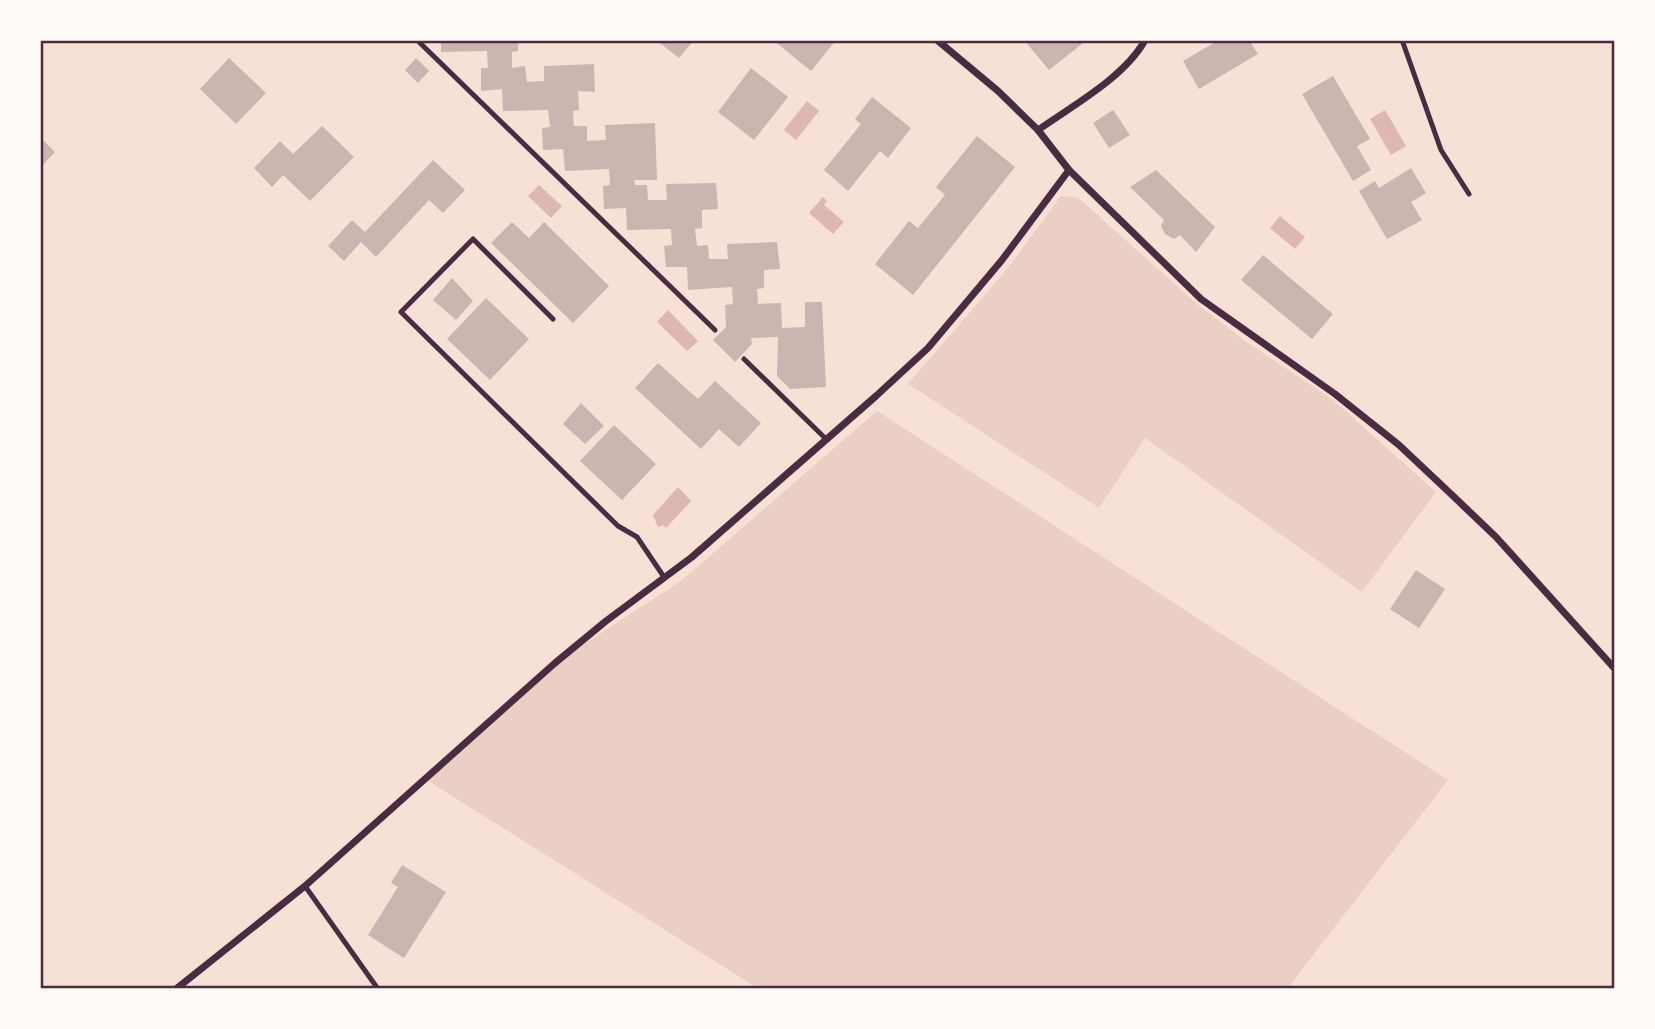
<svg xmlns="http://www.w3.org/2000/svg" width="1655" height="1029" viewBox="0 0 1655 1029" font-family="'Times New Roman',serif">
	<style>
		.green { fill: #ebcfc5 }
		.water { fill: #dcb8b0 }
		.building { fill: #ccb4b1 }
		.lines { fill: none; stroke-linecap: round; stroke-linejoin: round }
		.service { stroke: #4a2c40; stroke-width: 5 }
		.minor { stroke: #4a2c40; stroke-width: 7 }
		.neatline { fill: none; stroke: #4a2c40; stroke-width: 2.5 }
	</style>
	<rect width="100%" height="100%" fill="#f7e1d7"/>
	<g class="green">
		<polygon points="1061,196 1075,197 1083,202 1196,303 1245,341 1332,399 1436,492 1362,592 1145,438 1099,508 908,384 1008,268"/>
		<polygon points="877,411 1448,780 1287,989 759,989 425,779 555,663 681,581"/>
	</g>
	<g class="water">
		<polygon points="807,101 819,111 796,140 784,130"/>
		<polygon points="1385,110 1406,146 1391,155 1370,119"/>
		<polygon points="539,185 562,206 551,218 528,196"/>
		<polygon points="823,197 827,201 824,205 844,222 833,234 809,213"/>
		<polygon points="1280,216 1305,237 1295,249 1270,228"/>
		<polygon points="668,310 698,341 687,351 657,322"/>
		<polygon points="678,487 691,501 666,528 663,525 658,527 653,515"/>
	</g>
	<g class="building">
		<polygon points="441,40 518,40 518,51 512,52 512,68 525,66 527,82 544,81 544,66 594,64 595,92 578,91 579,110 573,111 574,126 587,126 587,141 606,140 605,125 655,123 657,180 634,180 635,185 647,185 648,200 667,200 666,184 716,183 718,209 702,210 702,228 695,229 697,246 708,245 709,259 728,259 727,244 777,242 780,269 764,270 764,288 757,289 758,304 781,303 782,328 805,327 805,302 822,302 826,387 790,389 777,376 778,337 751,338 752,344 735,362 713,340 726,327 725,305 733,304 732,287 688,290 687,267 666,267 664,246 672,245 671,229 627,230 626,208 604,209 603,186 610,185 609,169 565,171 563,149 543,150 542,128 550,127 548,110 503,111 502,89 481,91 481,68 488,68 487,51 441,52"/>
		<polygon points="656,40 694,40 679,58"/>
		<polygon points="773,40 836,40 811,71"/>
		<polygon points="1024,40 1079,40 1082,44 1049,70"/>
		<polygon points="1219,40 1249,40 1258,54 1199,89 1183,61"/>
		<polygon points="229,58 266,93 236,124 200,89"/>
		<polygon points="416,58 429,71 418,83 405,70"/>
		<polygon points="751,68 788,97 754,140 718,112"/>
		<polygon points="1333,76 1370,139 1357,146 1371,170 1353,181 1302,94"/>
		<polygon points="872,97 911,128 888,158 880,151 848,191 824,170 861,124 855,119"/>
		<polygon points="1113,110 1130,135 1109,148 1093,123"/>
		<polygon points="322,126 354,157 310,201 283,175 272,187 254,168 280,141 293,154"/>
		<polygon points="977,136 1015,167 913,295 875,264 909,221 918,228 945,195 936,187"/>
		<polygon points="40,137 55,152 40,168"/>
		<polygon points="433,160 465,190 443,213 429,200 376,257 361,242 344,261 328,246 352,220 365,232"/>
		<polygon points="1411,168 1426,193 1411,202 1422,220 1387,239 1359,191 1375,181 1379,188"/>
		<polygon points="1156,170 1215,227 1196,252 1180,235 1174,239 1165,234 1161,226 1164,220 1130,187"/>
		<polygon points="512,222 529,238 544,222 609,286 573,323 491,243"/>
		<polygon points="1263,255 1333,314 1312,339 1241,280"/>
		<polygon points="452,278 473,301 456,320 433,300"/>
		<polygon points="486,298 529,339 490,380 447,339"/>
		<polygon points="658,363 698,399 715,381 761,423 739,447 719,429 701,449 635,388"/>
		<polygon points="581,403 604,426 585,444 563,424"/>
		<polygon points="614,425 656,464 622,500 580,461"/>
		<polygon points="1416,570 1445,589 1419,628 1390,609"/>
		<polygon points="402,865 446,892 404,958 368,935 398,887 391,883"/>
	</g>
	<g class="lines">
		<g class="service">
			<polyline points="417,40 715,330"/>
			<polyline points="1402,40 1441,150 1469,194"/>
			<polyline points="553,319 473,239 401,312 618,526 637,537 664,577"/>
			<polyline points="744,359 826,439"/>
			<polyline points="305,886 378,989"/>
		</g>
		<g class="minor">
			<polyline points="937,40 998,91 1038,130 1069,170 1201,299 1335,394 1399,445 1451,494 1496,537 1615,669"/>
			<path d="M1038,130C1072,106 1125,77 1145,40"/>
			<polyline points="176,989 305,886 555,663 606,621 692,557 876,396 928,348 1002,260 1069,170"/>
		</g>
	</g>
	<rect width="1655" height="1029" fill="none" stroke="#fffaf5" stroke-width="84"/>
	<rect x="42" y="42" width="1571" height="945" class="neatline"/>
</svg>
